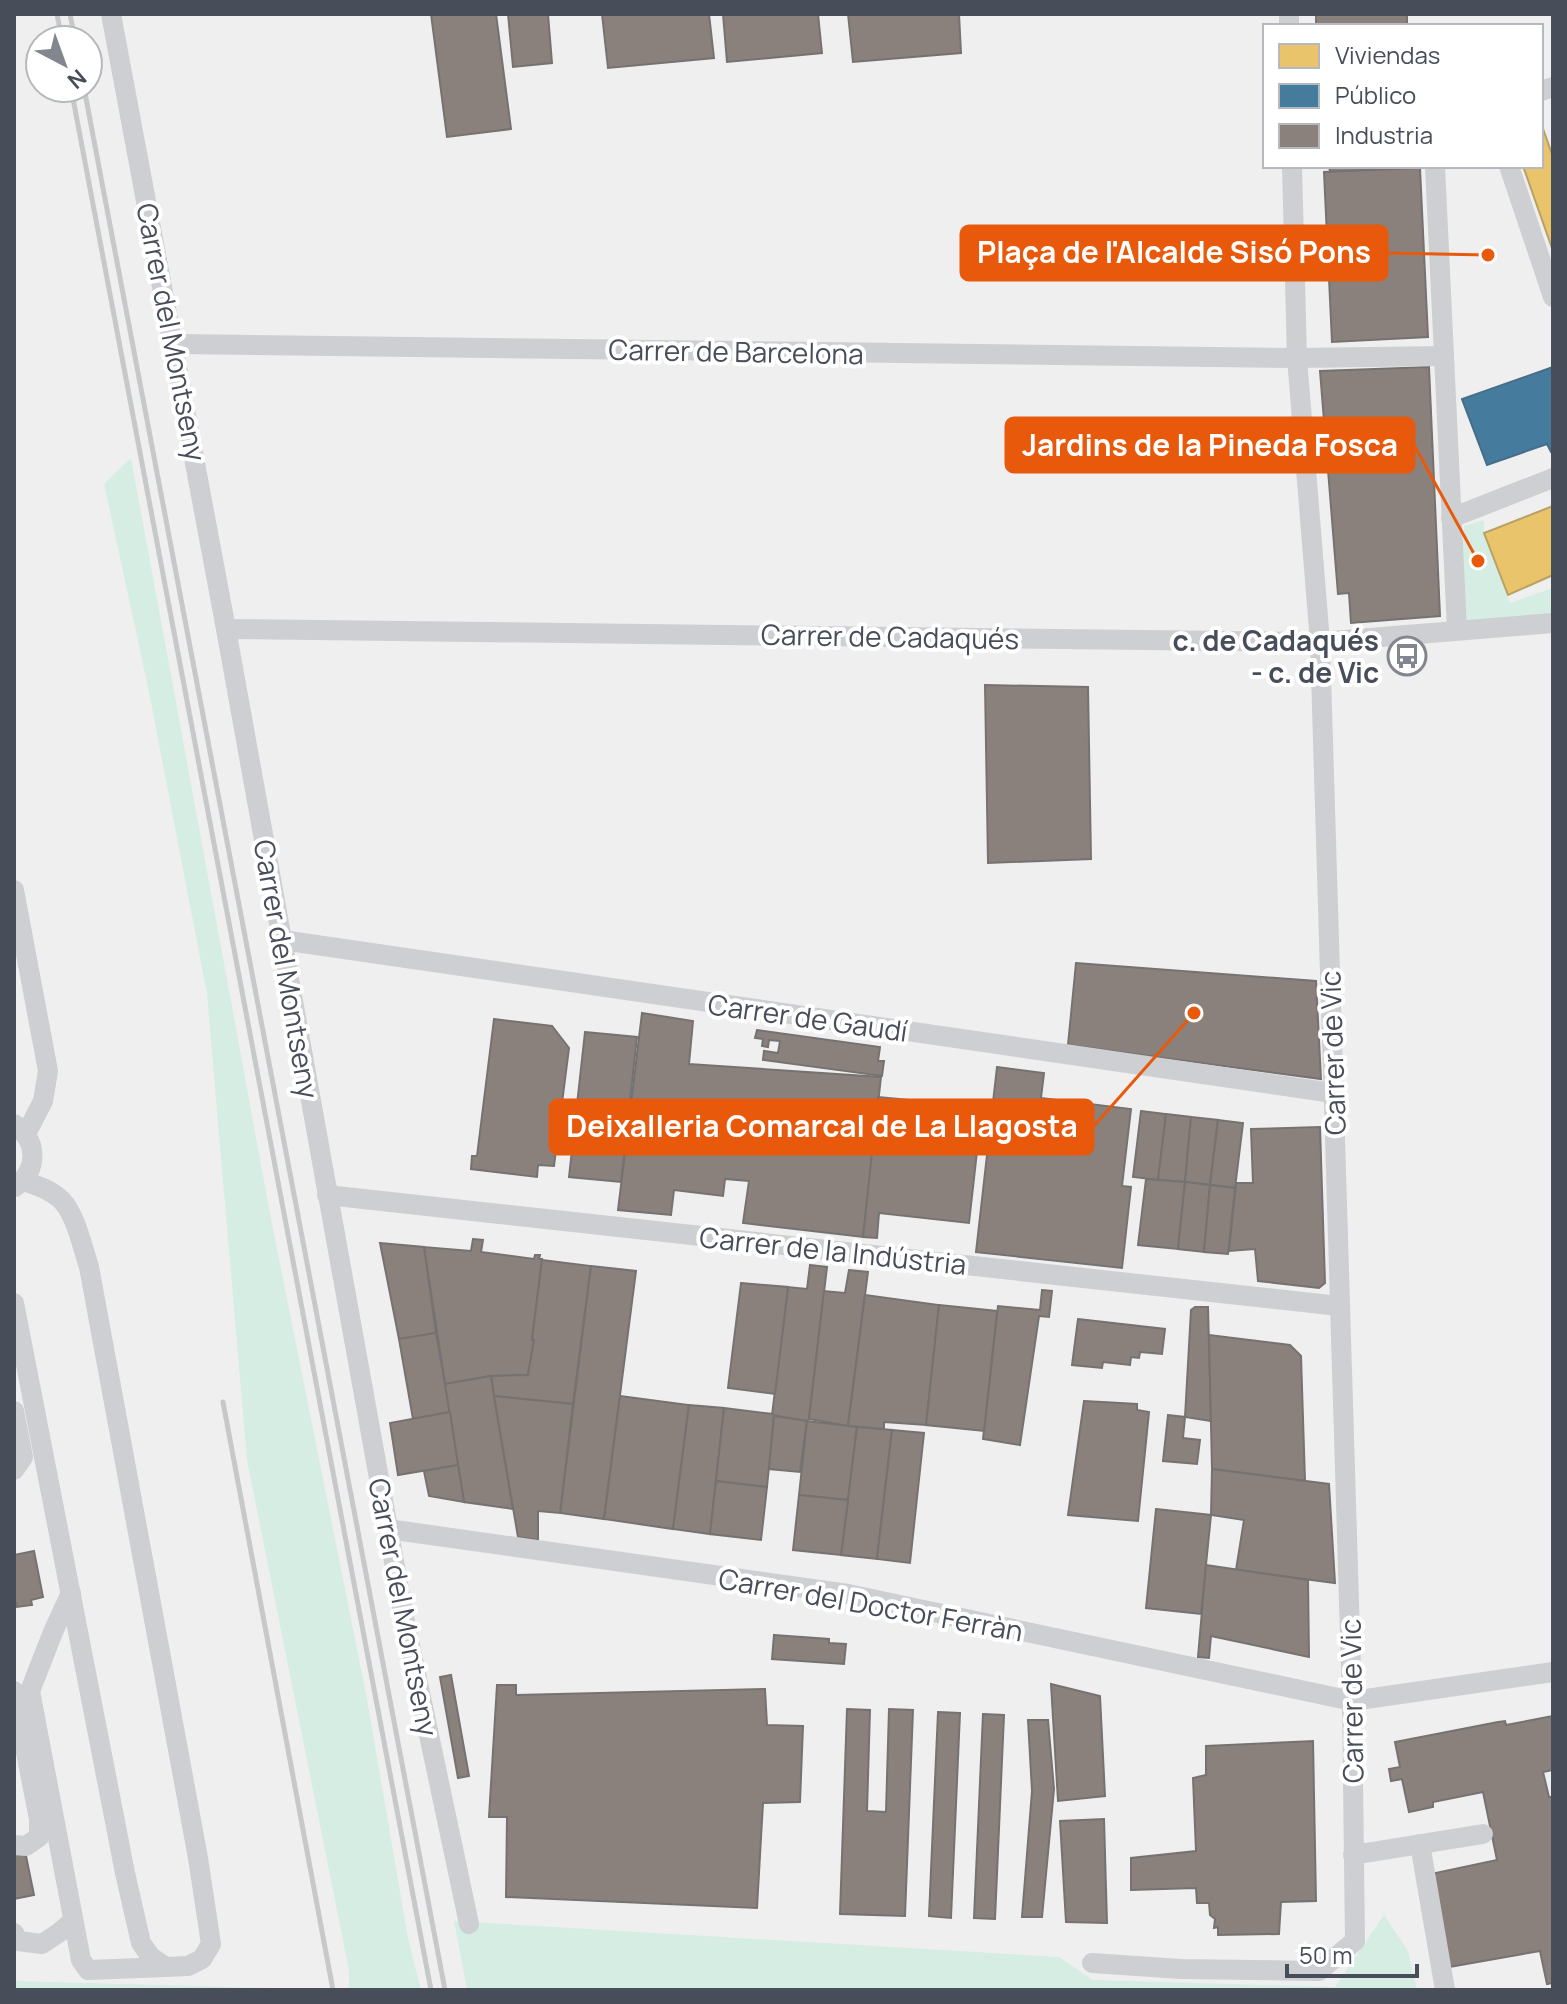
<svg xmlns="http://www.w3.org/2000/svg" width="1567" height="2004" viewBox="0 0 1567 2004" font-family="Manrope,sans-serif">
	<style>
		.green { fill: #d5ede3 }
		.homes { fill: #e9c46a; stroke: #b8a165; stroke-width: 2 }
		.public { fill: #457b9d; stroke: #466e89; stroke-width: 2 }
		.industry { fill: #8a817c; stroke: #767272; stroke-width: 2 }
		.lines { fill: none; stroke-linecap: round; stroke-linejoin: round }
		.minor { stroke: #cdcfd2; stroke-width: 20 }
		.rail { stroke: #c6c8ca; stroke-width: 5 }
		.labels { text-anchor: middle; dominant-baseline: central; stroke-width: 8; stroke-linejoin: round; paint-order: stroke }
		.street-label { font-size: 28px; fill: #474e5a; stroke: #fff }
		.poi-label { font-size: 28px; font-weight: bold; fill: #474e5a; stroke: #fff; text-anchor: end }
		.leader { fill: none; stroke: #e8590c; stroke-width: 3 }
		.callout-dot { fill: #e8590c; stroke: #fff; stroke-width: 3 }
		.callout { fill: #e8590c; stroke: #e8590c; stroke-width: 3 }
		.callout-label { font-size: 30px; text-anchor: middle; font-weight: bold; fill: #fff }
	</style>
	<rect width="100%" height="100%" fill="#f0efef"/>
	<g class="green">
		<polygon points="131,458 272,1224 367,1699 408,1938 421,1990 349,1990 349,1970 247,1460 207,994 148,687 104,484"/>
		<polygon points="1484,520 1484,533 1510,603 1553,588 1553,621 1459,627 1464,526"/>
		<polygon points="1384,1915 1408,1951 1417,1990 467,1990 454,1921 1059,1957 1093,1980 1335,1987"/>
		<polygon points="14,1981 269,1988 270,1990 14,1990"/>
	</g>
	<g class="homes">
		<polygon points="1541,123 1553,157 1553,251 1523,166 1541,166"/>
		<polygon points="1553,506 1553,575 1508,595 1484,533"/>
	</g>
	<polygon class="public" points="1553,367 1553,451 1551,452 1547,444 1487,465 1462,399"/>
	<g class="industry">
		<polygon points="431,14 496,14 511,129 447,137"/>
		<polygon points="508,14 548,14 552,63 513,67"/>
		<polygon points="602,14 709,14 714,58 608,68"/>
		<polygon points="723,14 818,14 822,53 727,62"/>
		<polygon points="848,14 959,14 961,53 853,62"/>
		<rect x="1316" y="14" width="91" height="12"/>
		<polygon points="1329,166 1419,166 1420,168 1330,172"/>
		<polygon points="1420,168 1428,337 1332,342 1324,172"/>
		<polygon points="1429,367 1440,616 1351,623 1349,593 1338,594 1320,371"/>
		<polygon points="985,685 1088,687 1091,859 988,863"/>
		<polygon points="1076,963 1316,981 1321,1079 1068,1045"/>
		<polygon points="642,1013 693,1021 689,1064 881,1077 863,1237 743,1223 749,1181 725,1179 723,1196 674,1190 671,1215 618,1210"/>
		<polygon points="494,1019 552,1026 569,1048 554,1166 538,1165 537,1177 471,1169 472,1156 477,1156"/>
		<polygon points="757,1030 880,1047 878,1061 884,1061 882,1076 763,1060 764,1051 778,1053 780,1041 769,1040 768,1047 762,1046 763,1039 755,1038"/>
		<polygon points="585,1032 637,1037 621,1182 569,1177"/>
		<polygon points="997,1067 1044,1073 1041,1098 1131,1109 1122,1186 1131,1187 1122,1268 976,1252"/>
		<polygon points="878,1097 982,1107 969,1223 879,1213 877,1238 863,1237"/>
		<polygon points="1141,1111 1166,1114 1158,1180 1133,1177"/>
		<polygon points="1166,1114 1191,1117 1185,1182 1158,1180"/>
		<polygon points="1191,1117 1218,1120 1210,1185 1185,1182"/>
		<polygon points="1218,1120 1243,1123 1235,1188 1210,1185"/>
		<polygon points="1320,1127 1325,1283 1319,1288 1258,1281 1255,1249 1229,1251 1236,1183 1253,1183 1251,1129"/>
		<polygon points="1146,1179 1185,1182 1178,1249 1138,1245"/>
		<polygon points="1185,1182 1210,1185 1204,1252 1178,1249"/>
		<polygon points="1210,1185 1235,1188 1228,1254 1204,1252"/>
		<polygon points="473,1239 483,1240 481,1252 534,1259 535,1255 540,1255 539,1259 542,1259 532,1340 534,1340 528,1375 491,1376 445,1384 424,1247 471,1251"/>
		<polygon points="380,1243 424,1247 436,1333 399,1339"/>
		<polygon points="542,1260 591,1266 573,1404 494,1396 491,1376 528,1375 534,1340 532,1340"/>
		<polygon points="810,1265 827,1267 809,1419 807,1421 772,1415 788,1287 807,1289"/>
		<polygon points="591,1266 636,1271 604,1519 560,1513"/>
		<polygon points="849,1270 868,1272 848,1426 809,1419 824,1291 845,1293"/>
		<polygon points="741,1283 788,1287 775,1394 728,1388"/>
		<polygon points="1042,1290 1052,1291 1049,1317 1039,1316 1020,1445 983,1439 998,1306 1040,1310"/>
		<polygon points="865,1295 939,1305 926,1425 884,1422 884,1429 848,1426"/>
		<polygon points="939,1305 997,1311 984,1431 926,1425"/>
		<polygon points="1195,1307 1208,1307 1211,1421 1185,1417 1191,1310"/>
		<polygon points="1078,1319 1165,1329 1162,1354 1140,1352 1139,1358 1131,1357 1130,1365 1103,1362 1102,1368 1072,1365"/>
		<polygon points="436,1333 450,1412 413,1419 399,1339"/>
		<polygon points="1209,1335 1290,1345 1301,1356 1305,1481 1212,1469"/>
		<polygon points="491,1376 494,1396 513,1509 464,1502 445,1384"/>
		<polygon points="494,1396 573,1404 560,1513 538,1511 538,1540 518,1537"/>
		<polygon points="620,1396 689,1405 673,1529 604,1519"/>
		<polygon points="1084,1401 1137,1404 1137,1410 1149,1412 1138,1521 1068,1515"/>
		<polygon points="689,1405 724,1408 710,1534 673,1529"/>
		<polygon points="724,1408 773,1414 774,1416 767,1487 716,1481"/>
		<polygon points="450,1412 458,1465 398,1475 390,1423"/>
		<polygon points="1168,1415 1185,1417 1183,1438 1200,1440 1197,1464 1163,1461"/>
		<polygon points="774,1416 807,1421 800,1472 769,1469"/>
		<polygon points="807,1421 857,1427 848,1500 799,1495"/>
		<polygon points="857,1427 892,1430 877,1559 841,1555"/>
		<polygon points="892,1430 924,1433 910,1563 877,1559"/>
		<polygon points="458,1465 464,1502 429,1496 424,1471"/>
		<polygon points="1212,1469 1329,1484 1335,1583 1236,1570 1244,1520 1211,1515"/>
		<polygon points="716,1481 767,1487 761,1540 710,1534"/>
		<polygon points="799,1495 848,1500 841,1555 793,1550"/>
		<polygon points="1156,1509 1211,1515 1201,1614 1146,1608"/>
		<polygon points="34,1551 43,1597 31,1600 32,1605 17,1607 16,1603 14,1604 14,1555"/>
		<polygon points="1206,1565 1308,1580 1309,1657 1211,1636 1209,1658 1198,1657"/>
		<polygon points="774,1635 829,1639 829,1643 846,1644 844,1664 772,1659"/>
		<polygon points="451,1675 469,1776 458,1778 440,1677"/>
		<polygon points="1051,1684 1100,1696 1105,1796 1058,1801"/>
		<polygon points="497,1685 516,1685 516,1695 765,1689 767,1725 803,1726 800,1802 763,1803 757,1908 506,1897 507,1817 489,1817"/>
		<polygon points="847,1709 870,1710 867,1811 886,1812 889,1709 913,1710 905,1916 840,1914"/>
		<polygon points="938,1712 960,1713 951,1918 929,1916"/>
		<polygon points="983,1714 1004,1715 995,1919 974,1918"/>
		<polygon points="1553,1716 1553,1770 1543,1772 1549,1797 1553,1797 1553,1983 1547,1984 1540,1951 1449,1967 1431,1874 1497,1860 1483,1792 1433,1802 1433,1807 1409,1812 1402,1779 1391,1781 1389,1769 1400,1767 1395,1742 1498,1722 1505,1721 1506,1725"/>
		<polygon points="1028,1720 1048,1720 1054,1789 1042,1917 1022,1917 1032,1791"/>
		<polygon points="1313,1741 1316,1901 1281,1902 1279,1934 1218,1935 1218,1927 1214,1928 1215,1919 1210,1915 1209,1903 1197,1903 1196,1888 1131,1890 1131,1858 1196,1851 1193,1778 1206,1775 1206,1746"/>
		<polygon points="1104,1819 1107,1923 1066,1922 1060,1821"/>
		<polygon points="25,1851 34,1895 14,1899 14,1853"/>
	</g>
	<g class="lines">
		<g class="minor">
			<polyline points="111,14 226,629 404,1617 469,1924"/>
			<polyline points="1289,14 1289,26"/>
			<polyline points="1541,91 1553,87"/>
			<polyline points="1435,166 1457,630"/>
			<polyline points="1509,166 1553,297"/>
			<polyline points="175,344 1297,358 1444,356"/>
			<polyline points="1451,518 1553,478"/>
			<polyline points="226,629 1320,642 1553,623"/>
			<polyline points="14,890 48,1071 43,1101 26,1134"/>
			<polyline points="282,940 1333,1093"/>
			<path d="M14,1124C38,1141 39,1169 15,1187"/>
			<polyline points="327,1195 1339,1306"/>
			<path d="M14,1303L125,1873L141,1943L151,1957L166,1967L188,1966L202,1959L211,1944L198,1858L89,1267C82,1246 75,1210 58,1197C48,1189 36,1185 24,1181"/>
			<polyline points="14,1411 23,1457 14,1470"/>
			<polyline points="388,1529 848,1594 1352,1701 1553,1672"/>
			<polyline points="71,1593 53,1632 30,1691 81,1960 88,1970 166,1967"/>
			<polyline points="14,1691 39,1819 39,1837 26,1846 14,1845"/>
			<polyline points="1420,1844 1445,1990"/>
			<polyline points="1353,1855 1483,1834"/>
			<polyline points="14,1933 18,1941 42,1944 60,1932 73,1921"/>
			<polyline points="1092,1963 1181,1969 1319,1971 1355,1941 1352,1701 1320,642 1297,358 1292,166"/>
		</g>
		<g class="rail">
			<polyline points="57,14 62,40"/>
			<polyline points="70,14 75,40"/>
			<polyline points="71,88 431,1990"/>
			<polyline points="84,88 445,1990"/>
			<polyline points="223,1402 333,1990"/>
		</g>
	</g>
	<defs>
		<g id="bus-ring" transform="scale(2)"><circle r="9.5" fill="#fff" stroke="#82868e" stroke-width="1.5"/><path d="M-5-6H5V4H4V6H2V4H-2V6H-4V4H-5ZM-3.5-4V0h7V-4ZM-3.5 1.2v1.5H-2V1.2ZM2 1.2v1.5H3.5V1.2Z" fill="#82868e"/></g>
	</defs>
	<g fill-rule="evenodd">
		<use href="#bus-ring" x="1407" y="656"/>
	</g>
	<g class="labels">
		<g class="street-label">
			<text transform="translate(172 332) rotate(79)">Carrer del Montseny</text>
			<text transform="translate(736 351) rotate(1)">Carrer de Barcelona</text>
			<text transform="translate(890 636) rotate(1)">Carrer de Cadaqués</text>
			<text transform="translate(287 969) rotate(80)">Carrer del Montseny</text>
			<text transform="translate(808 1017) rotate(8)">Carrer de Gaudí</text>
			<text transform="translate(1332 1053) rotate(-92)">Carrer de Vic</text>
			<text transform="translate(833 1250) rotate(6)">Carrer de la Indústria</text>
			<text transform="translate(871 1604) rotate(10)">Carrer del Doctor Ferràn</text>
			<text transform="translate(404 1607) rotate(79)">Carrer del Montseny</text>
			<text transform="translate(1351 1701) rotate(-91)">Carrer de Vic</text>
		</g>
		<g class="poi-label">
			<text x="1379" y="640">c. de Cadaqués<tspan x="1379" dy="32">- c. de Vic</tspan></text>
		</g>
	</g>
	<path class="leader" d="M1488 255L1387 253M1478 561L1414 445M1194 1013L1093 1127"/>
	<g class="callout-dot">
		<circle cx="1488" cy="255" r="8"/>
		<circle cx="1478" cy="561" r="8"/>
		<circle cx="1194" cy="1013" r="8"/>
	</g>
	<g class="callout">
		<rect x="961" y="226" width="426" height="54" rx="8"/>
		<rect x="1006" y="418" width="408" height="54" rx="8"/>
		<rect x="550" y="1100" width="543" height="54" rx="8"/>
	</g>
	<g class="callout-label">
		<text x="1174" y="263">Plaça de l'Alcalde Sisó Pons</text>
		<text x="1210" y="456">Jardins de la Pineda Fosca</text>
		<text x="822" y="1137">Deixalleria Comarcal de La Llagosta</text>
	</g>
	<rect width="1567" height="2004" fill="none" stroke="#474e5a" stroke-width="32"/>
	<rect x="1263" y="24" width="280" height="144" fill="#ffffff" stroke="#b5b8bd" stroke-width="2"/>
	<rect x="1279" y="44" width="40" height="24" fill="#e9c46a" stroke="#b5b8bd" stroke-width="2"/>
	<text x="1335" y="64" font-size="24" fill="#474e5a">Viviendas</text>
	<rect x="1279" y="84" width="40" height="24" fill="#457b9d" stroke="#b5b8bd" stroke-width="2"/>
	<text x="1335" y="104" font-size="24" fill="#474e5a">Público</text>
	<rect x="1279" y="124" width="40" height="24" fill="#8a817c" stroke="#b5b8bd" stroke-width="2"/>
	<text x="1335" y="144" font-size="24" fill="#474e5a">Industria</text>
	<g transform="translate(64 64) rotate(139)"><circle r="38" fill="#ffffff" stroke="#b5b8bd" stroke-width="2"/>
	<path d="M0-6L14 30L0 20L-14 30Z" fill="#82868e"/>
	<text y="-12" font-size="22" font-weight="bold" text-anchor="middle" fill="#474e5a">N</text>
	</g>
	<path d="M1287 1964v12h130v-12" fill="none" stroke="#474e5a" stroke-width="4"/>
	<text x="1299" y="1964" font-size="24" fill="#474e5a" stroke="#ffffff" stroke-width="6" paint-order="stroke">50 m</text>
</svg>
